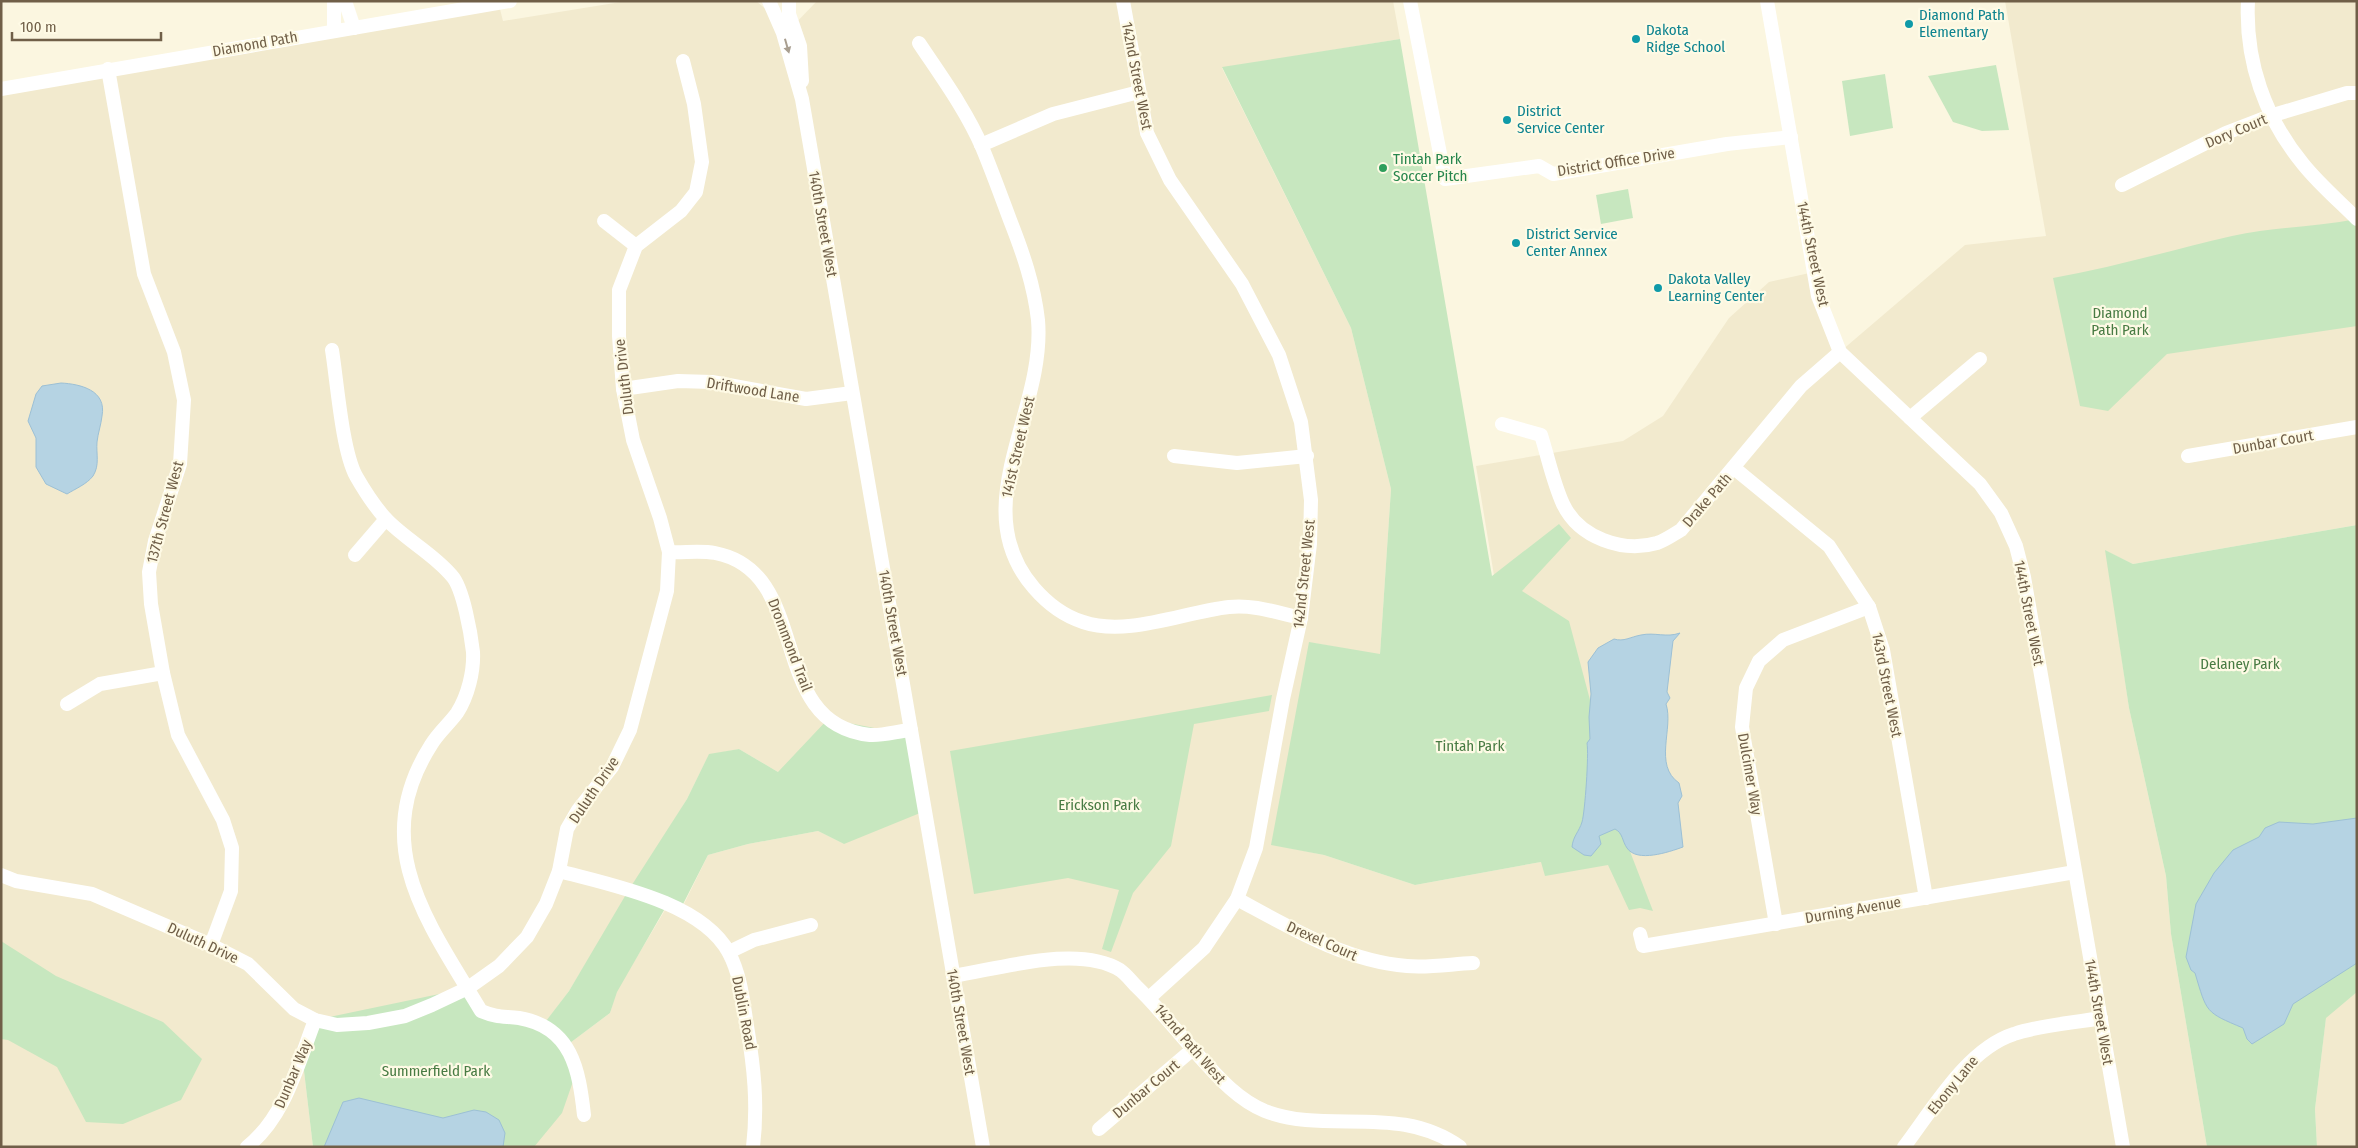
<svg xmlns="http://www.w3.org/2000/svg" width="2358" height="1148" viewBox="0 0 2358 1148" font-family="'Fira Sans Condensed',sans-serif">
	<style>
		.residential { fill: #f2eace }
		.green { fill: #c7e7bf }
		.water { fill: #b5d3e3; stroke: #9cc0d5 }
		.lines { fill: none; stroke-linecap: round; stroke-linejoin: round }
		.minor { stroke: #fff; stroke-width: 14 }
		.oneway { fill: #a99f91 }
		.culture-dot { fill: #0f9aa8; stroke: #fefae5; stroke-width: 2 }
		.leisure-dot { fill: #2e9e5b; stroke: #fefae5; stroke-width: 2 }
		.labels { text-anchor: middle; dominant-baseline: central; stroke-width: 4.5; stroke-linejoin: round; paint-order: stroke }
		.culture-label { font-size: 15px; fill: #0d838f; stroke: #fefae5; text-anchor: start }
		.street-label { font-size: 15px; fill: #705f48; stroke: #fefae5 }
		.leisure-label { font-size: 15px; fill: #27864d; stroke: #fefae5; text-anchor: start }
		.park-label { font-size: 15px; fill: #487b43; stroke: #fefae5 }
	</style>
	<rect width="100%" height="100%" fill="#fbf6e0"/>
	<g class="residential">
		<polygon points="498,1 503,21 627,1 756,1 790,29 817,1 1393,1 1400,39 1222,68 1351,328 1391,489 1380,655 1313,643 1275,845 1324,855 1415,885 1541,862 1476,466 1623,441 1663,416 1729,318 1769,282 1814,272 1841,351 1965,245 2046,236 2005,1 2357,1 2357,525 2133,564 2106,551 2129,708 2166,876 2171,934 2207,1147 534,1147 566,1046 610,1013 616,992 668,905 681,910 708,855 748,844 818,831 844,844 778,772 739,749 709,755 687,799 569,991 543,1026 302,1054 313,1147 1,1147 1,89"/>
		<polygon points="2357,992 2357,1147 2317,1147 2315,1109 2326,1017"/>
	</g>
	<g class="green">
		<polygon points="1400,39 1492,576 1559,524 1571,538 1522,591 1569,621 1631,854 1653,911 1640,908 1629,910 1608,865 1545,876 1541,862 1415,885 1324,855 1271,845 1309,642 1380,654 1391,489 1351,328 1222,67"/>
		<polygon points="1996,65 2009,130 1982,131 1953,122 1928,76"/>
		<polygon points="1885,74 1893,128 1850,136 1842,81"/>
		<polygon points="1628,189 1633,218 1601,224 1596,195"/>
		<path d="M2357,219V326L2167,354L2108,411L2080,406L2053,278C2114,267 2172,250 2232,236C2273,227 2316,227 2357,219Z"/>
		<polygon points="2357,525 2357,992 2326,1018 2315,1109 2317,1147 2207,1147 2171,934 2166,876 2129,708 2105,550 2133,564"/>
		<polygon points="1272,695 1269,711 1194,724 1171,846 1133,893 1111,952 1102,949 1119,890 1068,878 974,894 950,751"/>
		<polygon points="828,719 895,732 911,730 925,811 844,844 818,831 748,844 708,855 680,910 667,905 617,992 610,1013 566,1046 577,1070 562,1113 534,1147 313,1147 302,1054 315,1020 468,988 482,1011 543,1025 569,991 628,891 687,799 709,754 739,749 778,772"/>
		<polygon points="1,941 56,976 163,1022 202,1059 181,1100 123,1124 86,1122 57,1067 8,1040 1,1039"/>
	</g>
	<g class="water">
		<path d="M61,383C80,384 107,390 102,416C101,425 98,433 97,442C96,454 100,465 93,476C87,484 75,489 67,494L46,484L36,467V438L28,421L36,394L42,386Z"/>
		<path d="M1680,633L1673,641L1672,649L1667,692L1670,698L1666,704C1674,728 1653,765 1679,783L1682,796L1678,803L1683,847C1669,852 1637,863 1627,848C1622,841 1623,833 1615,829L1599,836L1601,844L1591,856L1584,855L1572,847C1573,836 1579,832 1582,822C1585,812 1589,754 1587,743L1590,739L1589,717L1591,694L1588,662L1598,648L1614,639C1624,642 1630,637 1641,635C1655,632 1666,638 1680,633Z"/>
		<path d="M2357,818V963L2293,1004L2284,1024L2252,1044L2247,1039L2243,1028C2205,1012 2207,1013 2195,973L2191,970L2186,957L2196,904L2214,873L2233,850L2259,837L2265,828L2279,822L2313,824Z"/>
		<polygon points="359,1098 443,1118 474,1110 486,1112 499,1120 505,1133 503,1147 324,1147 343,1102"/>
	</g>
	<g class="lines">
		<g class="minor">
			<polyline points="345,1 354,28"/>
			<polyline points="769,1 783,33 802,99 983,1147"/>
			<polyline points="789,1 789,14 800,46 802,81"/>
			<polyline points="1123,1 1147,133 1170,180 1242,284 1279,355 1301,422 1311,500 1310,544 1301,618 1283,699 1256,848 1237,899 1204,948 1149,998"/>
			<polyline points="1410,1 1445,179 1539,166 1553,174 1727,144 1791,137"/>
			<polyline points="1767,1 1818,296 1840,352 1980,484 2001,513 2016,546 2024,577 2123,1147"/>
			<path d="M2248,1C2245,61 2265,118 2303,164C2319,184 2339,201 2357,219"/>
			<polyline points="334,31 334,1"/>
			<path d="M919,43C941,76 966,110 982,147C992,171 1001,196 1010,220C1023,253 1034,285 1038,320C1046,412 964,507 1034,588C1047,603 1064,616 1083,622C1127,637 1184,612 1229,607C1253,604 1278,613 1301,618"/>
			<polyline points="108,69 144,274 174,352 184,400 180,464 155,541 149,572 151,604 163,673 178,735 223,820 232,848 231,891 211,945"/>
			<polyline points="1,89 510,1"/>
			<polyline points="981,145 1053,114 1139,92"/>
			<polyline points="2122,185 2226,133 2270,116 2347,93 2357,93"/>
			<polyline points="604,221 636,246"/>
			<path d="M332,350C337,381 342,450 356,476C364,490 375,507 386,519C406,540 434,554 452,576C463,588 471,634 473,652C474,671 468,696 457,713C449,724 438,733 431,745C367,845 429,924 481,1011C498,1018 503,1016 519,1018C572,1027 579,1070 584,1115"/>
			<polyline points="623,389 678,381 712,382 806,399 852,393"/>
			<polyline points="1910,418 1980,359"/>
			<path d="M1502,424L1541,435C1548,457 1553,482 1563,504C1579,538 1623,553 1657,543C1666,540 1674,534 1681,530L1801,386L1840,352"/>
			<polyline points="1174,456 1237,463 1307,456"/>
			<polyline points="2188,456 2357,427"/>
			<polyline points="1734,468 1829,546 1869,607 1883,650 1926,898"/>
			<path d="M669,552C683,553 700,550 715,553C814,572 764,724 870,735C883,736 898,731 911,730"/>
			<polyline points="355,555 386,519"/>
			<polyline points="67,704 100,684 163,673"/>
			<path d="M559,871C611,885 702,902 729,953C741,976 743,1001 747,1026C754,1067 758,1105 753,1147"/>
			<polyline points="1,875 16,881 92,894 211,945 248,964 294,1009 315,1020 337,1025 368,1023 405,1016 432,1005 468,988 499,966 527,937 546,904 559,871 567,829 578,810 612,767 630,730 667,591 669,552 660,518 633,440 623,389 619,336 619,290 636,246 681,211 696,192 702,162 694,104 683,61"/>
			<path d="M1237,899C1291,928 1345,961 1407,966C1429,968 1451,964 1473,963"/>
			<polyline points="1776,924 1742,727 1746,688 1759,661 1783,640 1869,607"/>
			<polyline points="1640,934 1643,946 2075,872"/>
			<polyline points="729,952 754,940 811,925"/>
			<path d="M953,976C999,969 1078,944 1120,970C1126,974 1131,981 1136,986C1159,1008 1178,1033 1199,1056C1218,1077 1238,1100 1265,1111C1328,1135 1398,1103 1460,1147"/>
			<polyline points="1099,1129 1193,1049"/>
			<path d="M247,1147C285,1117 298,1064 315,1020"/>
			<path d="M1904,1147C1933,1109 1967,1049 2014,1034C2040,1025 2074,1023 2101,1018"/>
		</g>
	</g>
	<defs><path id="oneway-solid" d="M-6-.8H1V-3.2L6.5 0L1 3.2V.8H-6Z" transform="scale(1.25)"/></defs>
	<use class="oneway" href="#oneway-solid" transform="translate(787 46) rotate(74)"/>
	<g class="culture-dot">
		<circle cx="1909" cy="24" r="5"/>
		<circle cx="1636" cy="39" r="5"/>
		<circle cx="1507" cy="120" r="5"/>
		<circle cx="1516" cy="243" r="5"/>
		<circle cx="1658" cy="288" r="5"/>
	</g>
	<circle class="leisure-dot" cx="1383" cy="168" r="5"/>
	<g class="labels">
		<g class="culture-label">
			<text x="1919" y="15">Diamond Path<tspan x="1919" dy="17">Elementary</tspan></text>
			<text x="1646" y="30">Dakota<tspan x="1646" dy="17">Ridge School</tspan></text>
			<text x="1517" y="111">District<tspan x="1517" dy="17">Service Center</tspan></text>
			<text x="1526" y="234">District Service<tspan x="1526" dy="17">Center Annex</tspan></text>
			<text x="1668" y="279">Dakota Valley<tspan x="1668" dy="17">Learning Center</tspan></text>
		</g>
		<g class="street-label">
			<text transform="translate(255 44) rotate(-10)">Diamond Path</text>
			<text transform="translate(1137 76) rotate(79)">142nd Street West</text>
			<text transform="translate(2236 131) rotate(-23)">Dory Court</text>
			<text transform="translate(1616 162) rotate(-9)">District Office Drive</text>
			<text transform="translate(823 224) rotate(80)">140th Street West</text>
			<text transform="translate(1813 254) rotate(78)">144th Street West</text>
			<text transform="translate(624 377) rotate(-97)">Duluth Drive</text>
			<text transform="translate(753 390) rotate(9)">Driftwood Lane</text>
			<text transform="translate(2273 442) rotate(-10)">Dunbar Court</text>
			<text transform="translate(1018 447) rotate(-77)">141st Street West</text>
			<text transform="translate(1707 500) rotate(-49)">Drake Path</text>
			<text transform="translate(165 512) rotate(-75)">137th Street West</text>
			<text transform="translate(1304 574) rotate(-84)">142nd Street West</text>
			<text transform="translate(2029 613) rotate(79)">144th Street West</text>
			<text transform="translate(893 623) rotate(80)">140th Street West</text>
			<text transform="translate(790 645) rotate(69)">Drommond Trail</text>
			<text transform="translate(1887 685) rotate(79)">143rd Street West</text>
			<text transform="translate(1750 774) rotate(80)">Dulcimer Way</text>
			<text transform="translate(594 790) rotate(-56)">Duluth Drive</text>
			<text transform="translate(1853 910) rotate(-10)">Durning Avenue</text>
			<text transform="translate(1322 941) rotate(24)">Drexel Court</text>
			<text transform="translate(203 943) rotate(25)">Duluth Drive</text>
			<text transform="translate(2099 1012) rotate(80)">144th Street West</text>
			<text transform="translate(744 1013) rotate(79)">Dublin Road</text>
			<text transform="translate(961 1022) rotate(80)">140th Street West</text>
			<text transform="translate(1190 1044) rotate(49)">142nd Path West</text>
			<text transform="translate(293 1074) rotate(-67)">Dunbar Way</text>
			<text transform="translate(1953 1085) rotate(-51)">Ebony Lane</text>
			<text transform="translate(1146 1089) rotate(-40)">Dunbar Court</text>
		</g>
		<g class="leisure-label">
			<text x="1393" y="159">Tintah Park<tspan x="1393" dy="17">Soccer Pitch</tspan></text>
		</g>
		<g class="park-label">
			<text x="2120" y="313">Diamond<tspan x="2120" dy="17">Path Park</tspan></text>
			<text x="2240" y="664">Delaney Park</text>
			<text x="1470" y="746">Tintah Park</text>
			<text x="1099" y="805">Erickson Park</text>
			<text x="436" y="1071">Summerfield Park</text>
		</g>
	</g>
	<rect width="2358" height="1148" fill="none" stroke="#705f48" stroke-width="5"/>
	<path d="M12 32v8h149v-8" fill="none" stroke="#705f48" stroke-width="2.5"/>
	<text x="20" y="32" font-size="15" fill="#705f48" stroke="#fefae5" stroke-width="4" paint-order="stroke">100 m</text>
</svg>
